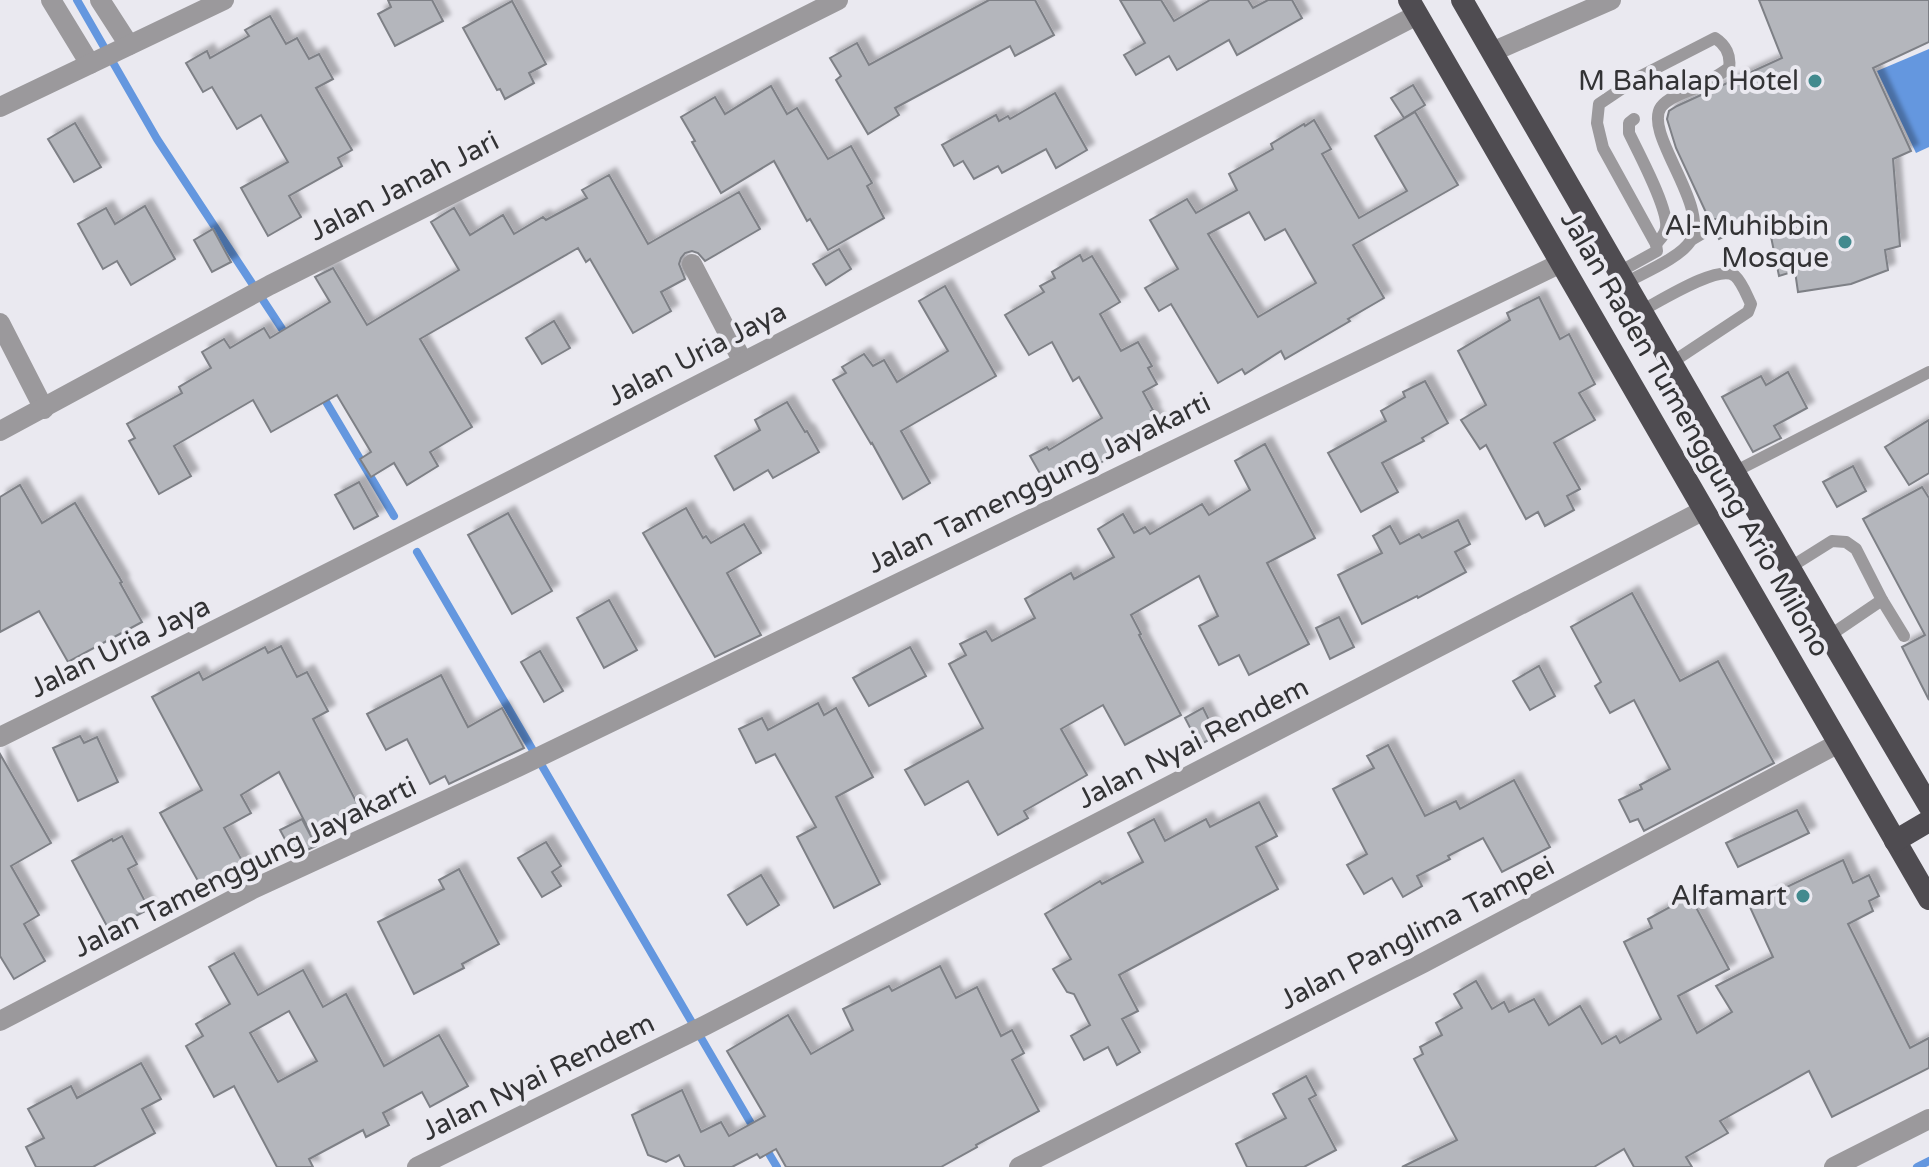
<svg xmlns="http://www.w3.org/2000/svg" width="1929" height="1167" viewBox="0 0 1929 1167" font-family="'Varela Round',sans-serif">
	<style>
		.water { fill: #6497df }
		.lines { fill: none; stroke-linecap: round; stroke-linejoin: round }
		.stream { stroke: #6497df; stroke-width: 8 }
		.building { fill: #b4b6bc; stroke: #7e8086; stroke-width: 2; fill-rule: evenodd; filter: url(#shadow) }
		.service { stroke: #9b999c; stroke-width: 12 }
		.minor { stroke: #9b999c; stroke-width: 20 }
		.tertiary { stroke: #9b999c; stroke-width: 20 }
		.trunk { stroke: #4f4c51; stroke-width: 22 }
		.poi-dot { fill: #428a8e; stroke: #eae9f0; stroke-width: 3 }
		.labels { text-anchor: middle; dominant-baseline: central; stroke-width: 8; stroke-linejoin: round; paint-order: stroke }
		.poi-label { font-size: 28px; fill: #333335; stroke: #eae9f0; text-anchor: end }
		.street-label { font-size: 28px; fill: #333335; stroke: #eae9f0 }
	</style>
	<defs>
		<filter id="shadow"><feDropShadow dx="7" dy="-7" stdDeviation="2" flood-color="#0004"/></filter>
	</defs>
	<rect width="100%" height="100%" fill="#eae9f0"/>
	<polygon class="water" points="1929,49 1929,147 1916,153 1877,71"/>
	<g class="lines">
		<g class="stream">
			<polyline points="77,0 157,139 288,338"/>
			<polyline points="322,395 394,516"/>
			<polyline points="417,552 756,1132"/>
			<polyline points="765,1147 777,1167"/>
			<polyline points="1917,1167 1929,1161"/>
		</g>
	</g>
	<g class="building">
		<polygon points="388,0 432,0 443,21 395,46 378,14 391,7"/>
		<polygon points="989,0 1035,0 1054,35 1015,56 1010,46 895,108 899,115 868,134 836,80 841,76 830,58 857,43 869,65"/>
		<polygon points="1120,0 1161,0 1174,21 1210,0 1248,0 1253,8 1268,0 1292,0 1302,18 1237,55 1229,40 1177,70 1169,56 1136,75 1124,55 1145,43"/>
		<polygon points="1759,0 1929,0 1929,42 1873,68 1911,151 1893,159 1900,246 1885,250 1888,270 1851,284 1798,292 1795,271 1779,276 1767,217 1719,239 1717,235 1721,231 1721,223 1717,219 1709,219 1676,148 1667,119 1669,111 1677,106 1782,58"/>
		<polygon points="512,1 546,64 529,73 534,83 505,99 500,89 497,90 463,28"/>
		<polygon points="270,16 286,44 297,38 309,59 319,54 333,79 316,88 352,150 338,158 342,166 289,196 301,217 268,236 241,188 288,162 261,115 237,129 212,87 203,92 186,63 207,51 210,58 249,36 245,30"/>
		<polygon points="1413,85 1425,105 1404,118 1391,98"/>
		<polygon points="771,86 787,114 797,108 828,159 851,146 872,183 867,186 884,218 828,250 810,219 807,221 774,161 721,193 692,142 695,141 681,117 715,97 725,114"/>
		<polygon points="1055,93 1087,150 1056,168 1046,149 1002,173 998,166 974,179 963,161 954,166 942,145 996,115 999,121 1008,116 1010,119"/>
		<path d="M1415,112L1458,185L1353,245L1384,298L1348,319L1350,321L1285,359L1281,351L1245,374L1242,369L1218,383L1171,304L1159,311L1145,288L1178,269L1150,220L1187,199L1196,213L1237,190L1229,174L1273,149L1271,144L1304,124L1305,126L1314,120L1331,149L1322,154L1359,218L1407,191L1375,136ZM1249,212L1265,240L1285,229L1316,283L1258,317L1208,234Z"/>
		<polygon points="75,123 101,167 74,182 48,139"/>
		<polygon points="609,175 648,244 739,192 760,229 705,261 698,253 692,251 685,253 681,258 679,264 685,279 661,292 671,311 633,333 590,259 586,262 578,248 420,339 472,427 430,452 438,466 407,485 394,463 371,477 360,459 371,452 337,395 271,432 253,400 174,446 191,476 159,494 129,441 135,438 127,424 182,393 179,387 211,368 202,352 224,339 230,348 264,328 270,338 330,302 315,277 333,268 367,325 459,270 431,222 454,208 470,235 503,215 514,234 543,217 546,220 587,198 582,190"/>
		<polygon points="145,206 175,259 131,285 117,261 103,269 78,224 106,208 115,224"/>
		<polygon points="213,229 231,262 212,272 194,240"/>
		<polygon points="839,249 851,269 826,285 813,264"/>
		<polygon points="1080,255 1083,261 1092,256 1120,302 1100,314 1121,351 1138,342 1152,366 1148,368 1157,384 1143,392 1153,410 1151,411 1159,425 1116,450 1117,453 1090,469 1087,465 1047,486 1030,456 1047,447 1049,450 1102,418 1079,377 1073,381 1052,342 1029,355 1005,315 1044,292 1040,286 1055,278 1052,272"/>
		<polygon points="945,286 996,376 901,431 930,483 903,499 872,443 871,444 833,380 846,373 842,367 864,354 873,366 884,360 897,382 948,351 919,301"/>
		<polygon points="1539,297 1560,339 1569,334 1595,384 1579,393 1595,420 1554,443 1580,489 1567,496 1574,510 1545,526 1538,512 1526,519 1486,445 1480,449 1461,420 1486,405 1458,351 1510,320 1507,313"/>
		<polygon points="554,321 570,348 542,364 526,338"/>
		<polygon points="1788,372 1807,408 1774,426 1781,438 1753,452 1722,397 1761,376 1766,385"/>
		<polygon points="1425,381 1448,423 1422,438 1424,441 1382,463 1398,492 1361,512 1328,453 1386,421 1381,411 1405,397 1403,392"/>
		<polygon points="787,402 805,432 807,431 819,452 773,478 768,470 734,490 715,456 760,430 755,420"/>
		<polygon points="1929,420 1929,473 1909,485 1885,447"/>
		<polygon points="1265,444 1315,538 1267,563 1309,644 1249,675 1239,655 1219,665 1199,626 1218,616 1199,576 1131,615 1141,634 1139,635 1181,715 1125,745 1103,705 1061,729 1087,775 1024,811 1028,818 998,835 968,781 925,805 905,770 983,728 949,664 966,655 960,644 986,631 992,641 1035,618 1025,599 1071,573 1074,579 1114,557 1098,529 1123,514 1134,533 1145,527 1150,534 1202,504 1209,515 1250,490 1235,461"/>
		<polygon points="1853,466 1866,491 1837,507 1823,482"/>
		<polygon points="359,482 378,516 354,529 335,495"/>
		<polygon points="20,485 42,523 75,503 122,582 120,583 142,622 68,662 39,611 0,632 0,497"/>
		<polygon points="1922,487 1929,498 1929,700 1902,647 1925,635 1863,519"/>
		<polygon points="686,508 703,538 706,536 711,543 744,524 761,553 727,573 761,635 715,657 643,533"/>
		<polygon points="508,513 552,591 512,614 468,535"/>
		<polygon points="1458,520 1470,544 1455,552 1466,572 1418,598 1417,596 1362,624 1338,575 1382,553 1373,536 1390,526 1400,544 1419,534 1422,538"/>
		<polygon points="1632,593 1680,681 1718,661 1774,763 1644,831 1638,819 1630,822 1619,800 1642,789 1640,785 1670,769 1634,700 1610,713 1595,686 1601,682 1571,627"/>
		<polygon points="609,600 637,650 604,668 577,618"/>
		<polygon points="1339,617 1354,647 1330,659 1316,628"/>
		<polygon points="281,646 297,677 307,672 328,711 313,719 359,807 310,832 279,772 241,795 251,813 224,828 245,866 203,890 160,813 202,790 152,697 199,672 203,680 265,647 268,653"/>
		<polygon points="910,647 926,676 869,706 853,678"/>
		<polygon points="540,651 563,691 544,702 521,662"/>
		<polygon points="1539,666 1555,696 1530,710 1513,681"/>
		<polygon points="441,675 468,727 502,708 524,748 449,784 445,776 430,784 407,739 386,750 367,714"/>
		<polygon points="818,703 824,715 836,708 873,777 836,797 880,884 834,908 797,837 816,827 775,754 756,763 739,729 762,718 768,730"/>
		<polygon points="1203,708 1217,736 1199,745 1185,718"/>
		<polygon points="80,736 84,743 97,737 118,782 78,801 53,748"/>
		<polygon points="1388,745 1425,816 1456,801 1460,809 1514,780 1550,847 1502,872 1483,838 1448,856 1450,859 1417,876 1422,886 1403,897 1392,878 1364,894 1347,865 1367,854 1333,789 1374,768 1367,756"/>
		<polygon points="0,754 51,843 11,866 39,915 24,924 45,961 14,979 0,956"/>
		<polygon points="1259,802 1277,836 1256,847 1278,889 1119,975 1138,1011 1122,1019 1140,1052 1117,1065 1108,1047 1084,1060 1071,1036 1090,1025 1074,994 1067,992 1053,969 1071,959 1045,914 1100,881 1102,884 1143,862 1128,833 1154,819 1165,841 1206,819 1210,827"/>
		<polygon points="1797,810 1809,833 1738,867 1726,843"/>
		<polygon points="302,819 316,846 294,856 280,830"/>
		<polygon points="122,836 137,864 128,869 149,909 109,930 72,861 112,839 113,841"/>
		<polygon points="546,842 561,866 552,872 561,886 542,897 518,858"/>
		<polygon points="1843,860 1853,883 1869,875 1879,896 1869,901 1873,911 1848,924 1910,1048 1929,1038 1929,1068 1832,1117 1809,1071 1720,1121 1728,1133 1686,1157 1692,1167 1634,1167 1624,1149 1594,1167 1402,1167 1457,1140 1414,1059 1423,1054 1420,1047 1442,1035 1436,1023 1462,1008 1454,994 1476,981 1492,1009 1504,1002 1509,1012 1534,999 1549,1025 1580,1006 1602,1044 1616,1036 1620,1043 1661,1019 1624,942 1652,928 1648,919 1690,896 1729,969 1678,996 1697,1033 1732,1012 1716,986 1773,957 1749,905"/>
		<polygon points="459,869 499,944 462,964 464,968 414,994 378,922 444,889 439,880"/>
		<polygon points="761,875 779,905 747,925 728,895"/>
		<path d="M234,953L258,995L303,970L323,1007L346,994L384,1066L439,1035L468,1086L430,1107L422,1092L383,1113L389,1125L366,1137L363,1130L309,1159L313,1167H277L234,1086L214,1097L186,1046L203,1036L196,1024L230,1004L209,967ZM289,1011L317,1061L278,1082L250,1033Z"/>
		<polygon points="940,966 956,998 977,987 1001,1036 1012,1030 1024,1053 1012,1060 1039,1111 976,1145 977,1147 941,1167 786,1167 776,1149 760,1158 757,1154 732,1167 685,1167 679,1155 666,1162 648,1155 632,1115 682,1090 701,1132 721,1122 729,1136 765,1116 727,1051 788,1015 811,1054 853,1030 843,1009 889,986 892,991"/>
		<polygon points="141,1063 161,1099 142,1109 155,1133 93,1167 36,1167 26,1147 44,1138 28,1109 71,1086 77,1098"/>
		<polygon points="1306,1076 1316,1095 1309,1099 1336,1150 1304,1167 1247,1167 1236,1144 1286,1118 1273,1094"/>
	</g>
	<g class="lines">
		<g class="service">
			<path d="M1634,119L1629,123V133C1638,152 1669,209 1666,228C1665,235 1660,239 1656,244"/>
			<polyline points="1691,240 1713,227"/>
			<path d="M1619,272L1657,251L1656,244L1603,148L1597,123L1599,104L1639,77L1715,38C1726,45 1731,56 1729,68C1719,75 1709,81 1698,87C1686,92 1668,97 1661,107C1643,133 1709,204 1691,240C1682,257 1643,273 1625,283"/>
			<path d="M1641,311C1659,302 1719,263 1735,276C1742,282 1747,296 1751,304L1748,312L1671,363"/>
			<polyline points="1734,472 1929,372"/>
			<polyline points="1789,568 1832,541 1846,542 1856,549 1882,600 1829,636"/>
			<polyline points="1882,600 1904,636"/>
		</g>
		<g class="minor">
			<polyline points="51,0 90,64"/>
			<polyline points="100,0 129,45"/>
			<polyline points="1492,52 1611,0"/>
			<polyline points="0,107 224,0"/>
			<polyline points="692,264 743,362"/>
			<polyline points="0,323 44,409"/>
			<polyline points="0,431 270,285 838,0"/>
			<path d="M0,737C475,502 946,258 1417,15"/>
			<polyline points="0,1021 253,889 518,767 1561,263"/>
			<polyline points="417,1167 706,1025 1704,510"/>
			<polyline points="1019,1167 1423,963 1839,743"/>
		</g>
		<polyline class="tertiary" points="1834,1167 1929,1119"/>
		<g class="trunk">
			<polyline points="1409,0 1929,899"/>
			<polyline points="1462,0 1829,636 1929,806"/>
			<polyline points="1895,841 1929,821"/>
		</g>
	</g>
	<g class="poi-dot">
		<circle cx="1815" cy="81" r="8"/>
		<circle cx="1845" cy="242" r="8"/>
		<circle cx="1803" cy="896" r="8"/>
	</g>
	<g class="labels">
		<g class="poi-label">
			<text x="1799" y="81">M Bahalap Hotel</text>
			<text x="1829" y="226">Al-Muhibbin<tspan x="1829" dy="32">Mosque</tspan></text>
			<text x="1787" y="896">Alfamart</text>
		</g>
		<g class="street-label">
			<text transform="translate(404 186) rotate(-27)">Jalan Janah Jari</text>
			<text transform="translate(697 354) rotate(-27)">Jalan Uria Jaya</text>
			<text transform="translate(1695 434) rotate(60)">Jalan Raden Tumenggung Ario Milono</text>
			<text transform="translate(1039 483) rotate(-26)">Jalan Tamenggung Jayakarti</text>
			<text transform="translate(120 647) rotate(-26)">Jalan Uria Jaya</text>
			<text transform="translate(1193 743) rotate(-27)">Jalan Nyai Rendem</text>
			<text transform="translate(245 867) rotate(-26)">Jalan Tamenggung Jayakarti</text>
			<text transform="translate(1417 933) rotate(-27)">Jalan Panglima Tampei</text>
			<text transform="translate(538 1077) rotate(-26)">Jalan Nyai Rendem</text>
		</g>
	</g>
</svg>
